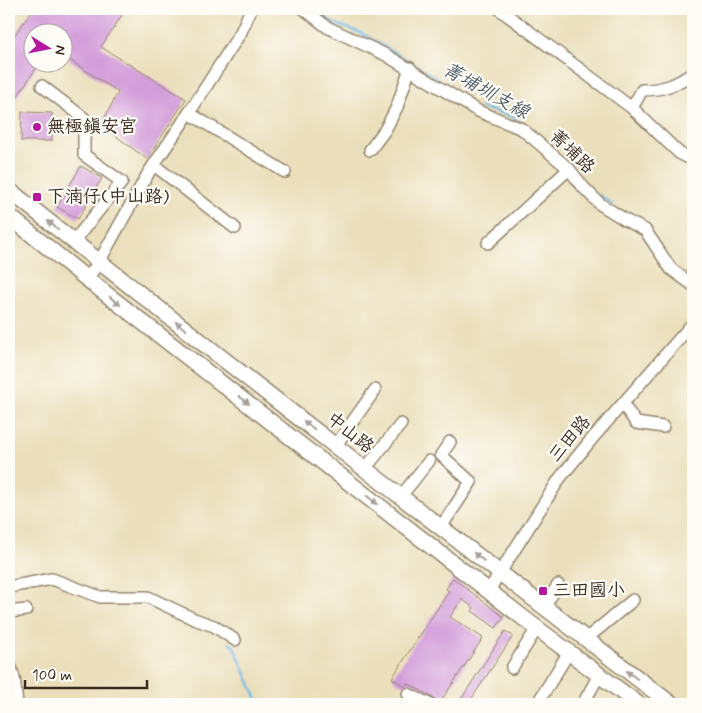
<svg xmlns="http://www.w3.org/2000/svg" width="702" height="713" viewBox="0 0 702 713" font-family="Mynerve,'LXGW WenKai TC',sans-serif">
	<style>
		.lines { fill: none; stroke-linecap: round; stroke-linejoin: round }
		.stream { stroke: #6ebbe8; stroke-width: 2.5 }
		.building { fill: #d39cda }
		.minor-casing { stroke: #93846c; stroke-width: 14 }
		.major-casing { stroke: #93846c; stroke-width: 18 }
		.minor { stroke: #fff; stroke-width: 11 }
		.major { stroke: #fff; stroke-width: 15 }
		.oneway { fill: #a79f9a }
		.poi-dot { fill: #b5179e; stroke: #fdfcf7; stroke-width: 2 }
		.labels { text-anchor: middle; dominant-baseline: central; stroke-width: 4.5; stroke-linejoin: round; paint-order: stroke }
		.poi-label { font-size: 18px; fill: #3b2a1e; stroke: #fdfcf7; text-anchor: start }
		.street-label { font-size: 18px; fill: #3b2a1e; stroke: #fdfcf7 }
		.water-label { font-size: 19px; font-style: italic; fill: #4d5d65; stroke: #fdfcf7 }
	</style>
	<rect width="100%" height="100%" fill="#fdfcf7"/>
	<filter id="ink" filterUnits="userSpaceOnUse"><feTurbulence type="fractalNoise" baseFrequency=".02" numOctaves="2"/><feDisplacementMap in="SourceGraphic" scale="10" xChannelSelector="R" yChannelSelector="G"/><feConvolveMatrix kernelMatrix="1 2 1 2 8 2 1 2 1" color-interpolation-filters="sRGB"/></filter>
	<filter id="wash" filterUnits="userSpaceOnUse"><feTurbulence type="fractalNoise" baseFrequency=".0096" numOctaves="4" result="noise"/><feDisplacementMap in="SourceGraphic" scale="20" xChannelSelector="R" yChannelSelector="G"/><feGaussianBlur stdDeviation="1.12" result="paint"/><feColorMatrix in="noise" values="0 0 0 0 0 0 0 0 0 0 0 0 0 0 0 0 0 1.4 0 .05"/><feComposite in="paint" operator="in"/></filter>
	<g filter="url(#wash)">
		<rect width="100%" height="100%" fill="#ebdfbb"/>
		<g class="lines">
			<g class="stream">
				<polyline points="316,9 333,23 361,33 424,70 453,90"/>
				<polyline points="481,107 513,117 522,124"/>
				<polyline points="599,195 613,205"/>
				<polyline points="145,602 173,618 192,624"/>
				<polyline points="230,643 234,647 259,704"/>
			</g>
		</g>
		<g id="blocks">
			<g class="building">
				<polygon points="33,9 126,9 101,47 186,99 147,159 101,125 118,92 62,55 62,32 32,32 32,62 40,62 9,109 9,43"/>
				<polygon points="22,112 52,113 52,141 21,141"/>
				<polygon points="81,166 102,178 78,219 57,207"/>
				<polygon points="453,578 504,617 496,628 472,611 474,608 462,599 450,617 483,638 439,704 432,697 407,683 405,687 392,678 449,591 446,589"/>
				<polygon points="505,631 513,636 468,704 458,704"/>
			</g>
		</g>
	</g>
	<g filter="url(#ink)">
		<use href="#blocks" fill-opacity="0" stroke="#93846c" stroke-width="1"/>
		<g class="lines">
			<g class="minor-casing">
				<g id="minor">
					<polyline points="304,9 327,27 386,55 478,111 522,129 569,169 584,188 600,204 627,221 645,230 671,269 693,285"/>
					<polyline points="499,9 632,108 679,153 693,160"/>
					<polyline points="42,86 84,118 84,155 122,182 74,241"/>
					<path d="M632,108L642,90C663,90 676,85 693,73"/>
					<polyline points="189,113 285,172"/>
					<polyline points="370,150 385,130 397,107 410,68"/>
					<polyline points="154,165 235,228"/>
					<polyline points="488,243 569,169"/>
					<polyline points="87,279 99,262 149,172 189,113 241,32 251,9"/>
					<polyline points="623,404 636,423 663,427"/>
					<polyline points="336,445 375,390"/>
					<polyline points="365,469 401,424"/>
					<polyline points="401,496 429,461"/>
					<polyline points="441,527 471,482 441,455 450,442"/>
					<polyline points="9,587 52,579 100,597 148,597 194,619 214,626 235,640"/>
					<polyline points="489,590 560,478 591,440 693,323"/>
					<polyline points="544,607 558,585"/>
					<polyline points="9,612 26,610"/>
					<polyline points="586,639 633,600"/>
					<polyline points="9,662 14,678 17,704"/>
					<polyline points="512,668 537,628"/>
					<polyline points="408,694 429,704"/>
					<polyline points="537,704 569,652"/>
					<polyline points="583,704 599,675"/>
				</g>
			</g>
			<g class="major-casing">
				<g id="major">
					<path d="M9,190C227,364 449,534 671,704"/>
					<polyline points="9,216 87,279 526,620 638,704"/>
				</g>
			</g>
			<use href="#minor" class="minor"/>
			<use href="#major" class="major"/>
		</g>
		<defs><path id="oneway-solid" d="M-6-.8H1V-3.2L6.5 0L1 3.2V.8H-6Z" transform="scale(1.25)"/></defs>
		<g class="oneway">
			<use href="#oneway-solid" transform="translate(53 225) rotate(-141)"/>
			<use href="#oneway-solid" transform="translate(115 301) rotate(38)"/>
			<use href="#oneway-solid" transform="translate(181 326) rotate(-142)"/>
			<use href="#oneway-solid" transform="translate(244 400) rotate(38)"/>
			<use href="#oneway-solid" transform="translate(309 425) rotate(-142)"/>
			<use href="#oneway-solid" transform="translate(372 500) rotate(38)"/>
			<use href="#oneway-solid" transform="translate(479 557) rotate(-142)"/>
			<use href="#oneway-solid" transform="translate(632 675) rotate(-143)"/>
		</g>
	</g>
	<g class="poi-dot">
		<circle cx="37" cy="127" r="5"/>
		<rect x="32" y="192" width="10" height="10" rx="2.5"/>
		<rect x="538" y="586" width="10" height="10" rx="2.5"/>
	</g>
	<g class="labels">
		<g class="poi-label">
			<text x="47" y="127">無極鎮安宮</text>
			<text x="47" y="197">下湳仔(中山路)</text>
			<text x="553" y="591">三田國小</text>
		</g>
		<g class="street-label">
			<text transform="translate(572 152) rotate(44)">菁埔路</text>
			<text transform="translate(350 433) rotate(38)">中山路</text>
			<text transform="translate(570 439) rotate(-50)">三田路</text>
		</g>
		<g class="water-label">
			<text transform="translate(486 91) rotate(29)">菁埔圳支線</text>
		</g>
	</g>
	<rect width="702" height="713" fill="none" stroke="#fdfcf7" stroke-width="30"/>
	<g transform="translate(48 48) rotate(100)"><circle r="24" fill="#fdfcf7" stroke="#afa8a0"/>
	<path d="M0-4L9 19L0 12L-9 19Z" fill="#b5179e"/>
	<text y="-8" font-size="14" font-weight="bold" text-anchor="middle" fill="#3b2a1e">N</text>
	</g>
	<path d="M25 680v8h122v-8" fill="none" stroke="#3b2a1e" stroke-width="2.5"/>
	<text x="32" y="680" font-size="15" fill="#3b2a1e" stroke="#fdfcf7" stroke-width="4" paint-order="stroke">100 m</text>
</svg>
